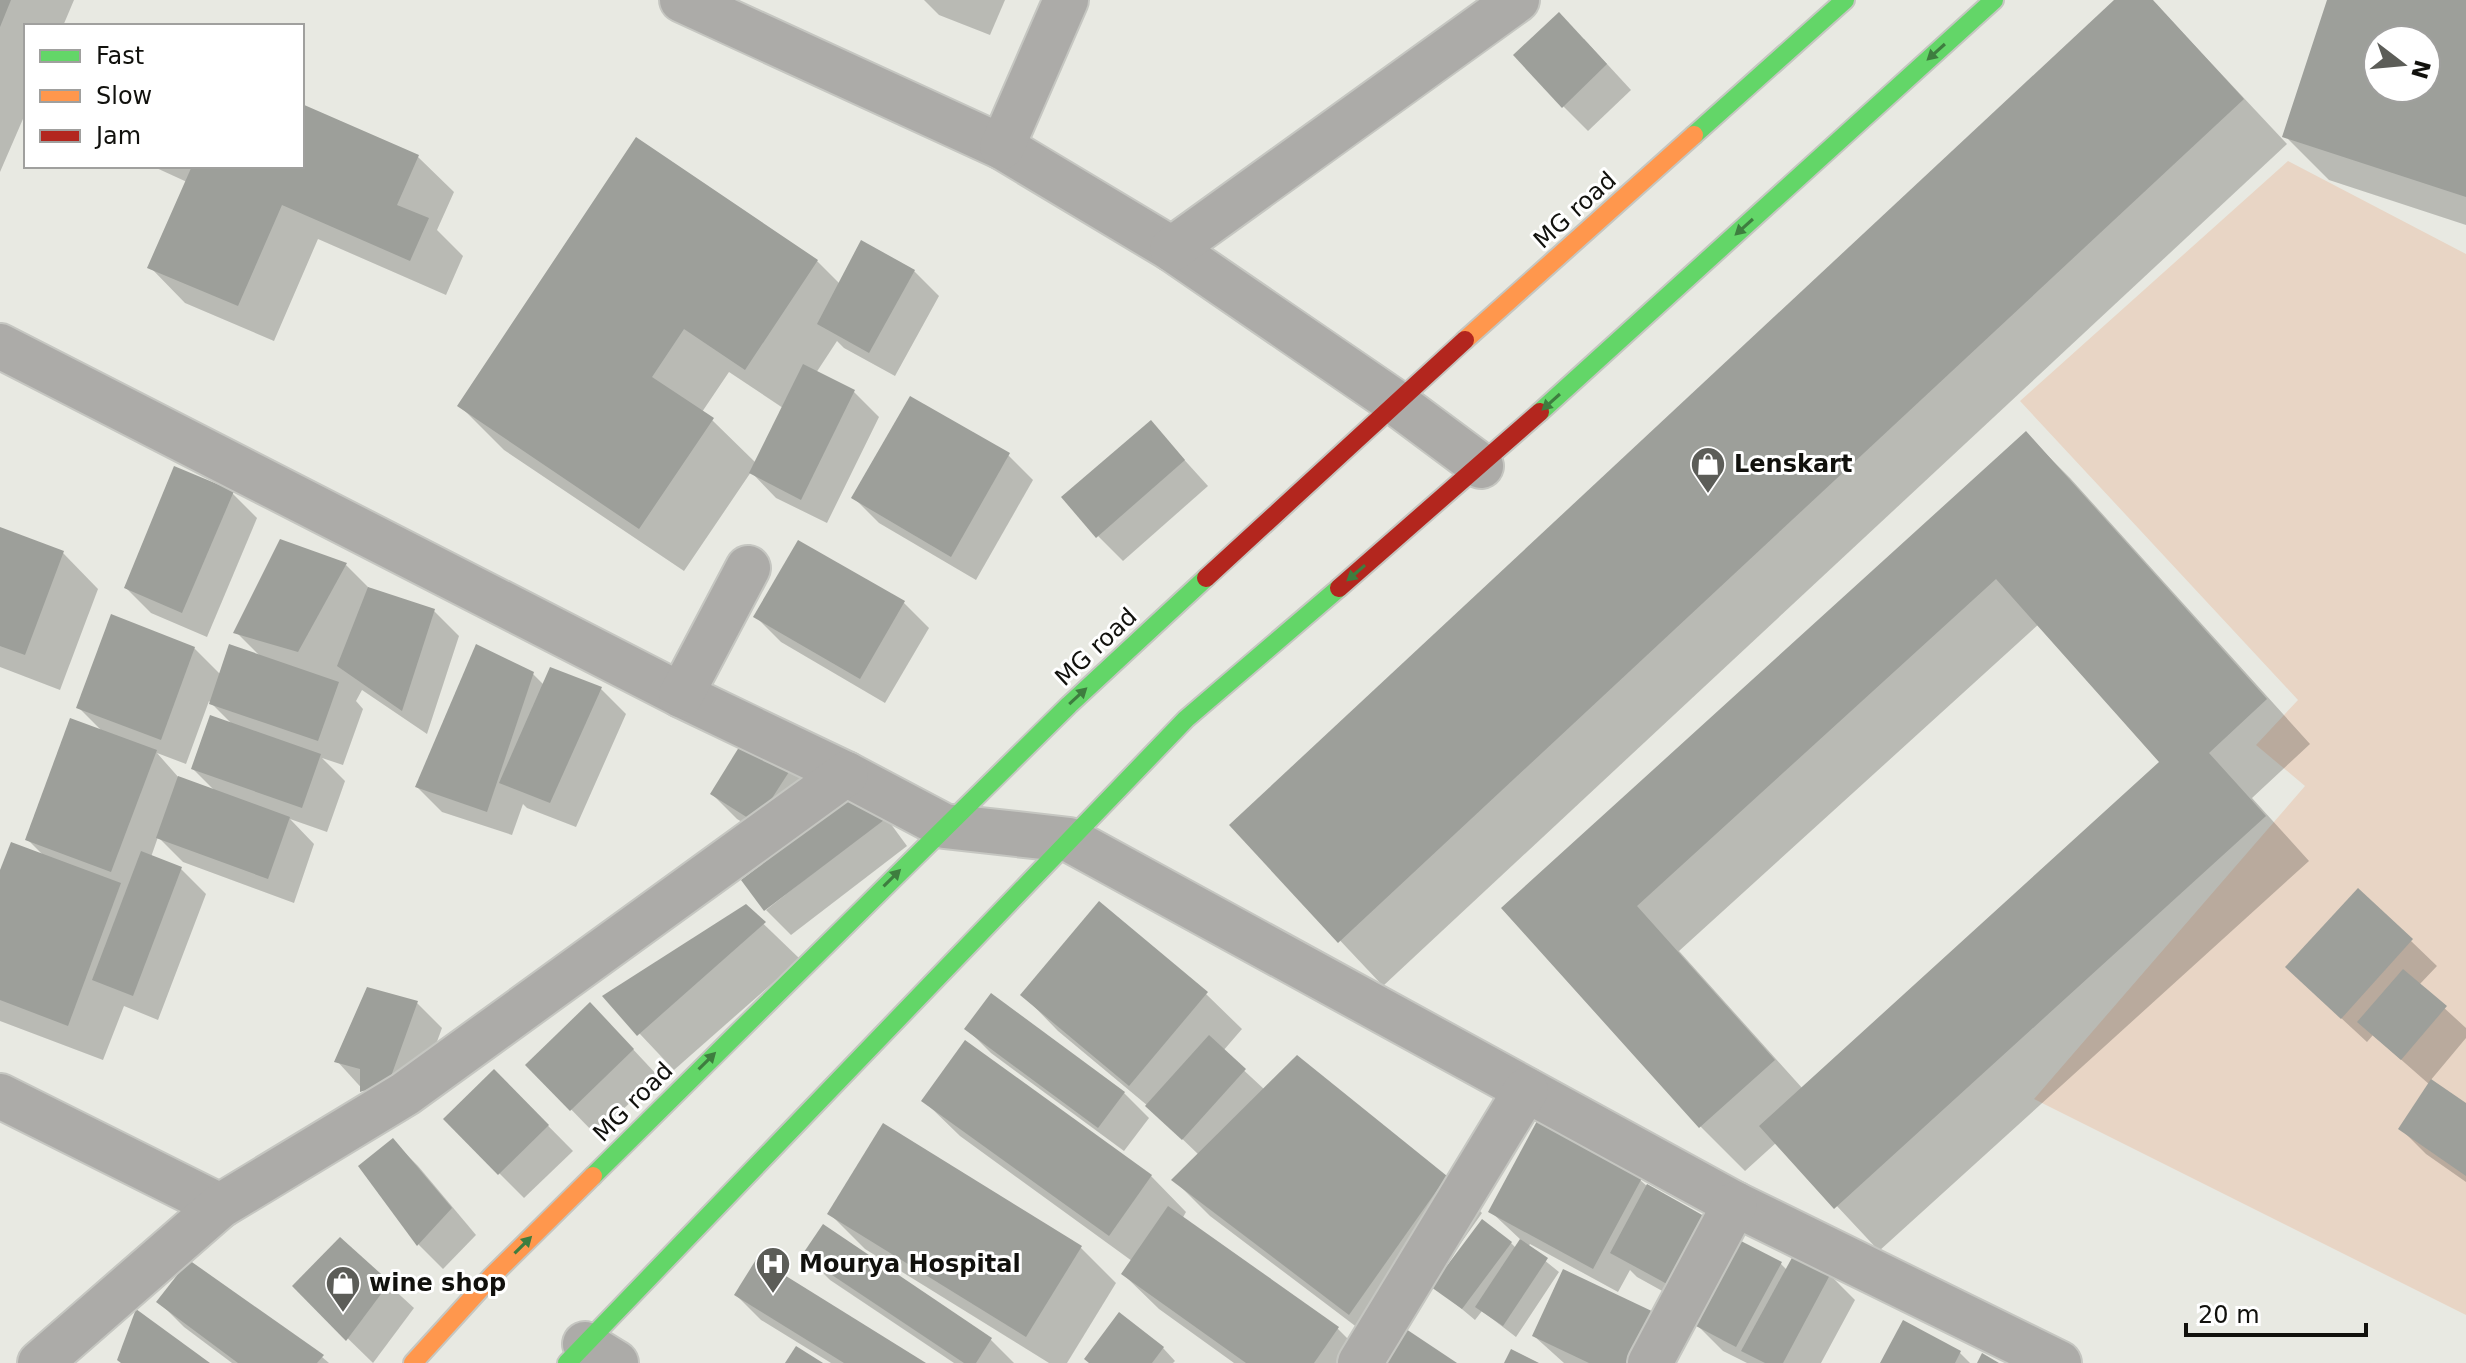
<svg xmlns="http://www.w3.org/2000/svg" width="2466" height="1363" viewBox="0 0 2466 1363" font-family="'DejaVu Sans',sans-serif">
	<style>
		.green { fill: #e8d5c5 }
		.shadow { fill: #0003; fill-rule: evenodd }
		.building { fill: #9d9f9a; fill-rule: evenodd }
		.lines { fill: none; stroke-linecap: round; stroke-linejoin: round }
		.street-casing { stroke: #c5c6c1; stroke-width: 48 }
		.fast-casing { stroke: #c5c6c1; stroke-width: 22 }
		.slow-casing { stroke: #c5c6c1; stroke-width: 22 }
		.jam-casing { stroke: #c5c6c1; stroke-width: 22 }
		.street { stroke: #acaba8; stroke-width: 44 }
		.fast { stroke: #63d668; stroke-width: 18 }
		.slow { stroke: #ff974d; stroke-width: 18 }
		.jam { stroke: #b3261e; stroke-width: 18 }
		.oneway { fill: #3e7d3f }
		.labels { text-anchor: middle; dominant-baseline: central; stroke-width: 6; stroke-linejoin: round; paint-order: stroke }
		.street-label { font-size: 24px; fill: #11110d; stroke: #fff }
		.poi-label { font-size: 24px; font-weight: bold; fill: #11110d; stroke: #fff; text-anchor: start }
	</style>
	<rect width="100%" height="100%" fill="#e8e9e2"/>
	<polygon class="green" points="2288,161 2466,254 2466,1315 2034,1099 2305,786 2256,745 2298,700 2020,401"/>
	<g class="shadow">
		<polygon points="0,0 74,0 63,26 26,26 26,112 0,172"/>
		<polygon points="924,0 1005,0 990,35 939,15"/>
		<polygon points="2117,0 2152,0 2287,144 1383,986 1231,825"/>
		<path d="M2329,0H2466V225L2329,180L2285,136ZM2378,40H2426V88H2378Z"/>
		<polygon points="1584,39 1631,90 1588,131 1563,106"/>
		<polygon points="302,106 418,157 454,192 437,230 463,256 446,295 318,239 274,341 185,303 150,267 187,182 152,166 302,166"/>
		<path d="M817,261L840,284L914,271L939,296L895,376L844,348L837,341L816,373L854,392L879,417L827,523L776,498L751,472L684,571L504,450L460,406ZM729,372L783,408L756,463L712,420L702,412Z"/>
		<polygon points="1151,423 1208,486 1123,561 1098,536"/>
		<path d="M2026,434L2070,478L2310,744L2252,798L2309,861L1879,1251L1777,1142L1745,1171L1701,1127L1504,908ZM2039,624L2162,762L1803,1089L1679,951Z"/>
		<polygon points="1008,455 1033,480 976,580 879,523 854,498"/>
		<polygon points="232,493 257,518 207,637 151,613 126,588"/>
		<polygon points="0,530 63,553 98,589 60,690 0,667"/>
		<path d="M346,565L371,590L434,611L459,636L427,734L362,690L356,701L363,709L343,765L322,758L345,781L327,832L290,819L314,844L294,903L183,862L158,837L151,857L181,869L206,894L158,1020L124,1006L103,1060L0,1021V876L44,856L27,839L103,732L78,707L194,648L221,675L261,657L236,632ZM209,701L233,725L193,769L216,792L180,779L157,753L186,764Z"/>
		<polygon points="904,603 929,628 885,703 781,642 756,617"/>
		<polygon points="551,670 601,689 626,714 576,827 527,808 523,804 512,835 442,812 417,787 533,674 544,685"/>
		<polygon points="750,734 820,788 782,847 737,819 712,794"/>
		<polygon points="885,816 907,846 791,935 766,910"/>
		<polygon points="2359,891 2437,966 2419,985 2466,1028 2466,1038 2430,1081 2466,1106 2466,1182 2426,1154 2401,1129 2430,1085 2373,1035 2367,1042 2313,992"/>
		<polygon points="745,906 800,959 674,1070 605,997"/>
		<polygon points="1206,994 1242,1029 1223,1051 1265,1090 1298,1058 1446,1178 1482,1213 1446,1264 1449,1266 1511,1243 1516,1248 1521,1240 1490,1211 1640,1180 1648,1187 1703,1218 1693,1308 1637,1277 1630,1270 1618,1292 1530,1244 1528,1247 1559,1272 1516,1337 1482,1311 1475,1320 1432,1284 1401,1328 1453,1363 1387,1350 1210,1216 1174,1180 1199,1155 1148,1106 1058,1031 1023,995"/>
		<polygon points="417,1003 442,1028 413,1107 387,1116 337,1061"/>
		<polygon points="966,1028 1124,1093 1149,1118 1124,1151 991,1053"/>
		<polygon points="615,1030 658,1076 596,1135 528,1065"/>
		<polygon points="494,1071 573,1151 524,1198 499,1173"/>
		<polygon points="924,1101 1151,1176 1186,1212 1182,1219 1337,1328 1372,1363 1234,1363 1159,1309 1123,1274 1132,1261 960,1136"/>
		<polygon points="393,1141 418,1166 476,1235 443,1269 419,1245 361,1166"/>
		<polygon points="829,1213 1081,1248 1116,1283 1067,1363 1049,1363 865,1249"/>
		<polygon points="823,1227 991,1340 1014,1363 954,1363 830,1280 805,1255"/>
		<polygon points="340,1240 414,1308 373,1363 294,1286"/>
		<polygon points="1742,1243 1781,1264 1787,1270 1830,1275 1855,1300 1821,1363 1747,1363 1723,1351 1698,1326"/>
		<polygon points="736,1295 922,1363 831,1363 761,1320"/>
		<polygon points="159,1302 322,1357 329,1363 232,1363 184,1327"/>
		<polygon points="1534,1336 1671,1363 1564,1363"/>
		<polygon points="1163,1348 1175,1361 1173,1363 1091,1363"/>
		<polygon points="1960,1353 1970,1363 1882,1363"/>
	</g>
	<g class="building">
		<polygon points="0,0 11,0 0,27"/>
		<polygon points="2114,0 2153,0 2244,99 1338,943 1229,825"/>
		<path d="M2327,0H2466V197L2282,137ZM2378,40H2426V88H2378Z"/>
		<polygon points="1559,12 1607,64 1562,108 1513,55"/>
		<polygon points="302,104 419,155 397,205 429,218 410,261 282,205 238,306 147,268 192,166 302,166"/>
		<polygon points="636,137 818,260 745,370 684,329 652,377 714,418 639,529 457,406"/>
		<polygon points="861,240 915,270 869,353 817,324"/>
		<polygon points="803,364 855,390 801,500 749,473"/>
		<polygon points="910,396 1010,453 951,557 851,498"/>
		<polygon points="1151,420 1185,460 1096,538 1061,497"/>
		<polygon points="2026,431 2267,699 2209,753 2266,816 1834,1209 1759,1126 2159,762 1996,579 1637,906 1775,1060 1699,1128 1501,908"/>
		<polygon points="174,466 234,491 182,613 124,588"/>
		<polygon points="0,527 64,551 25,655 0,646"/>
		<polygon points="280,539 347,563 298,652 233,633"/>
		<polygon points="798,540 905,601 860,679 753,617"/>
		<polygon points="368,587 435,609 402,711 337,666"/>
		<polygon points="111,614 195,647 161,740 76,708"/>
		<polygon points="229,644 339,682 318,741 209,704"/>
		<polygon points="476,644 534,672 487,812 415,787"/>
		<polygon points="550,667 602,687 550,803 499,783"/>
		<polygon points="210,715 321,754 302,808 191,769"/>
		<polygon points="70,718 157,750 111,872 25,840"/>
		<polygon points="749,731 796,761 756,823 710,794"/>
		<polygon points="178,776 290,817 268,879 156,838"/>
		<polygon points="860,789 884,820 764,911 741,880"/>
		<polygon points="11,842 121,883 68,1026 0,1000 0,870"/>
		<polygon points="141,851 182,867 133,996 92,980"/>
		<polygon points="2358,888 2413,939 2341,1019 2285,967"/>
		<polygon points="1099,901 1208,992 1129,1086 1020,995"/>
		<polygon points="746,904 766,922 637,1036 602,996"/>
		<polygon points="2403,969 2447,1006 2401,1060 2357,1022"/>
		<polygon points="367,987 418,1001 389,1082 360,1092 360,1069 334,1062"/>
		<polygon points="991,993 1125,1092 1098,1128 964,1029"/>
		<polygon points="590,1002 634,1049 570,1111 525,1065"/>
		<polygon points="1209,1035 1246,1069 1182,1140 1145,1106"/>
		<polygon points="965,1040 1152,1175 1109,1236 921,1101"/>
		<polygon points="1297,1055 1447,1176 1349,1315 1171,1180"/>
		<polygon points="494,1069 549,1125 498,1175 443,1119"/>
		<polygon points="2431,1079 2466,1103 2466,1176 2398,1129"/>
		<polygon points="1537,1121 1642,1178 1593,1269 1488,1212"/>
		<polygon points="883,1123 1082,1246 1026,1337 827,1214"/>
		<polygon points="393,1138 452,1208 417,1246 358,1166"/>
		<polygon points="1647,1184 1704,1216 1667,1284 1610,1253"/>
		<polygon points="1168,1206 1339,1327 1314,1363 1246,1363 1121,1274"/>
		<polygon points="1482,1219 1512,1242 1462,1309 1431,1287"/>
		<polygon points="823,1224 992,1338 976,1363 964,1363 802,1255"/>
		<polygon points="340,1237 390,1282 346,1341 292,1286"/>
		<polygon points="1520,1239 1548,1258 1503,1326 1475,1307"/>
		<polygon points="1741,1241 1782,1262 1736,1347 1696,1326"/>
		<polygon points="1794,1254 1831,1273 1783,1363 1765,1363 1741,1351"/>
		<polygon points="757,1258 926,1363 844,1363 734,1295"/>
		<polygon points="189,1260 324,1355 317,1363 238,1363 156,1302"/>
		<polygon points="1563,1269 1658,1314 1635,1363 1589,1363 1532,1336"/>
		<polygon points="136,1309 210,1363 121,1363 117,1360"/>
		<polygon points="1119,1312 1164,1347 1152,1363 1089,1363 1084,1359"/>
		<polygon points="1903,1320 1961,1351 1955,1363 1880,1363"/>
		<polygon points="1400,1325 1457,1363 1376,1363"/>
		<polygon points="796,1346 823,1363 785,1363"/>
		<polygon points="1511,1349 1539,1363 1504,1363"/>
		<polygon points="1982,1353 1999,1363 1977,1363"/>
	</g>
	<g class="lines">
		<g class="street-casing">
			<g id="street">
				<polyline points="682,0 1002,147 1172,249 1395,402 1481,466"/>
				<polyline points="1002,147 1066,0"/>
				<polyline points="1172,249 1517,0"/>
				<polyline points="0,346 681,695 846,774 944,826 1070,840 1735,1204 2059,1363"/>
				<polyline points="681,695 748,568"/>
				<polyline points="0,1096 220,1206"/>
				<polyline points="585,1344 616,1363"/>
				<polyline points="40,1363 220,1206 405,1094 846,774"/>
				<polyline points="1360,1363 1526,1090"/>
				<polyline points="1650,1363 1735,1204"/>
			</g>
		</g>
		<g class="fast-casing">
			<g id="fast">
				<polyline points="1694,135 1845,0"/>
				<polyline points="1540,412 1994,0"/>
				<polyline points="593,1176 1069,705 1206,578"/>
				<polyline points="567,1363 1186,719 1339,588"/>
			</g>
		</g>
		<g class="slow-casing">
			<g id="slow">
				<polyline points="1465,340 1694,135"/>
				<polyline points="413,1363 492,1276 593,1176"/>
			</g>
		</g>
		<g class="jam-casing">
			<g id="jam">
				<polyline points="1206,578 1465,340"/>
				<polyline points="1339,588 1540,412"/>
			</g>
		</g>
		<use href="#street" class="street"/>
		<use href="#fast" class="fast"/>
		<use href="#slow" class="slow"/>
		<use href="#jam" class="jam"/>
	</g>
	<defs><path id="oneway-solid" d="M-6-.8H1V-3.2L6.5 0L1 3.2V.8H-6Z" transform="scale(2)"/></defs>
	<g class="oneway">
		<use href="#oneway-solid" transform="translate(1936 52) rotate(138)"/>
		<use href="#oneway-solid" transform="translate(1744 227) rotate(138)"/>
		<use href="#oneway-solid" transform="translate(1551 402) rotate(138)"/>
		<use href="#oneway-solid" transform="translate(1356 573) rotate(139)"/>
		<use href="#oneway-solid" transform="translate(1078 696) rotate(-43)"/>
		<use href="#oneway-solid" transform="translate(892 878) rotate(-45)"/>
		<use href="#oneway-solid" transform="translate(707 1061) rotate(-45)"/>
		<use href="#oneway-solid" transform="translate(523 1245) rotate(-45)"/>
	</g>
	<defs>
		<g id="shop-pin" transform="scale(1.8)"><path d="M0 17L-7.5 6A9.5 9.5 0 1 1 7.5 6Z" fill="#5c5d58" stroke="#fff"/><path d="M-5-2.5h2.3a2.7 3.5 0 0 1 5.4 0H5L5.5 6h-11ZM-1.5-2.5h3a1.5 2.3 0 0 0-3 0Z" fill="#fff"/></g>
		<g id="hospital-pin" transform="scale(1.8)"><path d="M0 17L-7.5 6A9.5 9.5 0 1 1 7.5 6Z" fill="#5c5d58" stroke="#fff"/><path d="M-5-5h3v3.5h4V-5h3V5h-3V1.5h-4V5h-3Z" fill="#fff"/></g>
	</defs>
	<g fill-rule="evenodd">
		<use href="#shop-pin" x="1708" y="464"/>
		<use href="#hospital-pin" x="773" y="1264"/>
		<use href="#shop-pin" x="343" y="1283"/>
	</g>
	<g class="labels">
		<g class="street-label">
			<text transform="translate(1575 210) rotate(-42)">MG road</text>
			<text transform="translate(1096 647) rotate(-43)">MG road</text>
			<text transform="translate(633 1102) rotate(-45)">MG road</text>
		</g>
		<g class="poi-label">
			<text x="1734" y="464">Lenskart</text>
			<text x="799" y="1264">Mourya Hospital</text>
			<text x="369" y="1283">wine shop</text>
		</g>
	</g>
	<rect x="24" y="24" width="280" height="144" fill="#ffffff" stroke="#a0a09e" stroke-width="2"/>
	<rect x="40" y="50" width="40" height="12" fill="#63d668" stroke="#a0a09e" stroke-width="2"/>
	<text x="96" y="64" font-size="24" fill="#11110d">Fast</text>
	<rect x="40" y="90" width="40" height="12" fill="#ff974d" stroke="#a0a09e" stroke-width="2"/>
	<text x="96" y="104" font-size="24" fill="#11110d">Slow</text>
	<rect x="40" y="130" width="40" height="12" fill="#b3261e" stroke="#a0a09e" stroke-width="2"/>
	<text x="96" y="144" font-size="24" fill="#11110d">Jam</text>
	<g transform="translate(2402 64) rotate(106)"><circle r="38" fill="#ffffff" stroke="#a0a09e" stroke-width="2"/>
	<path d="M0-6L14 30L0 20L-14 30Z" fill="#5c5d58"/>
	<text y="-12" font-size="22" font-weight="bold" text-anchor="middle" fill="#11110d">N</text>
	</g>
	<path d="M2186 1323v12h180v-12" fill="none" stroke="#11110d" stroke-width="4"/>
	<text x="2198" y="1323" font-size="24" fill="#11110d" stroke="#ffffff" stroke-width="6" paint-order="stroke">20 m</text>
</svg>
